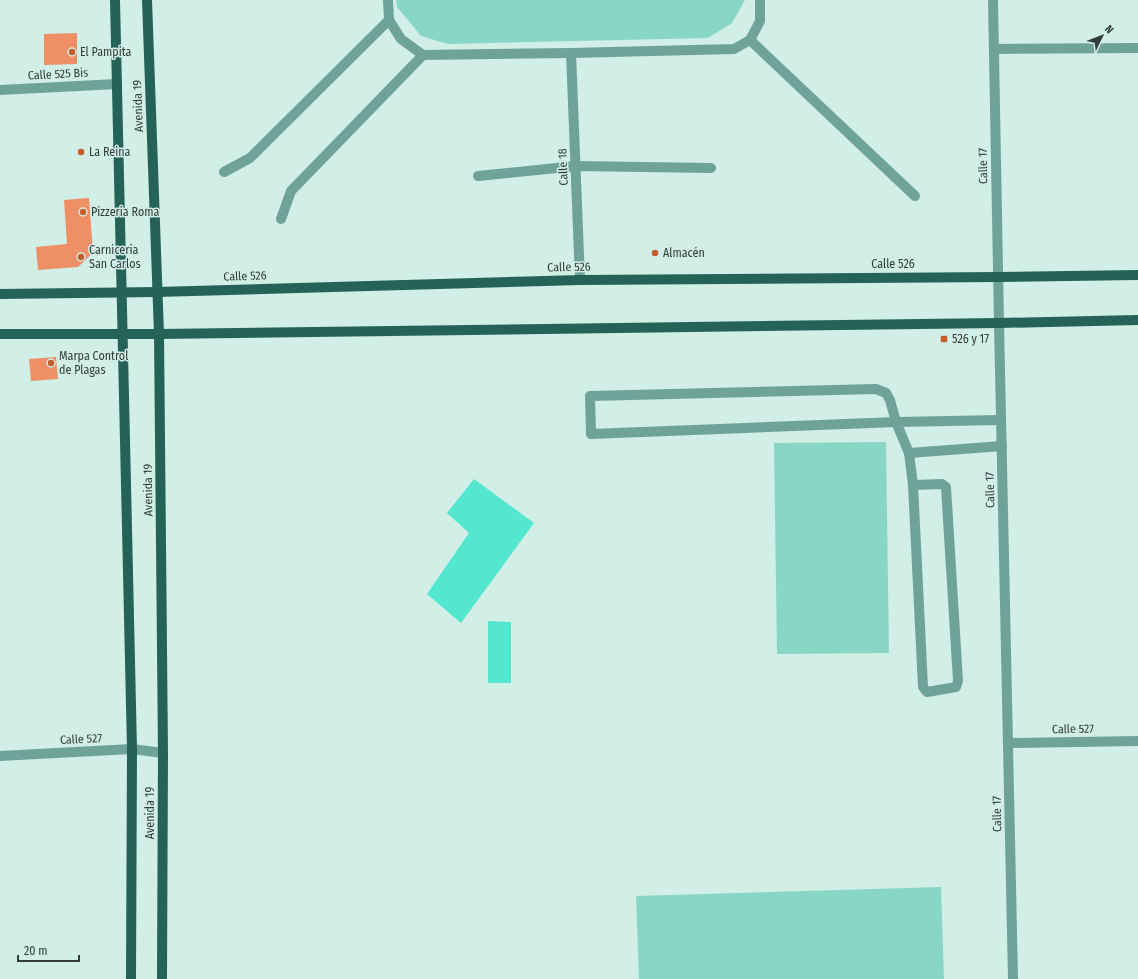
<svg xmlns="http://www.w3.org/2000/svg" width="1138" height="979" viewBox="0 0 1138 979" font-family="'Fira Sans Condensed',sans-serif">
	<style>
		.green { fill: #88d6c6 }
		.water { fill: #54e7cf }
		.building { fill: #ee8f65 }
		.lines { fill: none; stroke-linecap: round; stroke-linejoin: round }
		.minor { stroke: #6fa399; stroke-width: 10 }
		.major { stroke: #256358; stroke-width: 10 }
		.poi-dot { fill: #c45e2e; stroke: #d1eee7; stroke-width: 1.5 }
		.labels { text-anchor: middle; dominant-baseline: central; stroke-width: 3; stroke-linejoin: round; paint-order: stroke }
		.poi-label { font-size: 12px; fill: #333e3c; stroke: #d1eee7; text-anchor: start }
		.street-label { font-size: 12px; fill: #333e3c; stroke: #d1eee7 }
	</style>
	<rect width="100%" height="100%" fill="#d1eee7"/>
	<g class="green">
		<polygon points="396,0 745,0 732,23 708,38 448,44 421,36 397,7"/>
		<polygon points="886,442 889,653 777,654 774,443"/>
		<polygon points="941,887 944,979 639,979 636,896"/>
	</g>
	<g class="water">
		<polygon points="474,479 534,523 461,623 427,594 469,533 447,513"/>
		<polygon points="488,621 511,622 511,683 488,683"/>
	</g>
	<g class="building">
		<polygon points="77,33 77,64 44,65 44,34"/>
		<polygon points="89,198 93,253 78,267 38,270 36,247 67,244 64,200"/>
		<polygon points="56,357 58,379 31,381 29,359"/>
	</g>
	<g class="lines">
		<g class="minor">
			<polyline points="388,0 389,20 401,39 423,55 571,53 734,49 750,40 760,21 760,0"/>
			<polyline points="993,0 999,323 1013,979"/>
			<polyline points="750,40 915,196"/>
			<polyline points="994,49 1138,48"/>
			<polyline points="571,53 580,280"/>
			<polyline points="0,90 117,84"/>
			<polyline points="224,172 250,158 389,20"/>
			<polyline points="478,176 576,166 711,168"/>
			<polyline points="281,219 291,191 423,55"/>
			<polyline points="1001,420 896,422 591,434 590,396 876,389 886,393 890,400 896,422 909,453 1002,446"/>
			<polyline points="909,453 913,485 923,687 927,692 956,687 958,681 946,487 942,484 913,485"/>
			<polyline points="1008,743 1138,741"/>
			<polyline points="0,756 132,749 163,753"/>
		</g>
		<g class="major">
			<polyline points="115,0 132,749 131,979"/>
			<polyline points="147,0 159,334 163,753 162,979"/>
			<polyline points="0,294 157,292 580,280 998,277 1138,275"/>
			<polyline points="0,334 159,334 999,323 1138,320"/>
		</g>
	</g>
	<g class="poi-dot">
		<circle cx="72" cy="52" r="4"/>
		<circle cx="81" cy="152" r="4"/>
		<circle cx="83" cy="212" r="4"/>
		<circle cx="655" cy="253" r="4"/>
		<circle cx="81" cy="257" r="4"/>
		<rect x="940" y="335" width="8" height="8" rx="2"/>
		<circle cx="51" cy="363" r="4"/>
	</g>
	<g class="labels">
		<g class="poi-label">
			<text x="80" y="52">El Pampita</text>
			<text x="89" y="152">La Reina</text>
			<text x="91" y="212">Pizzeria Roma</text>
			<text x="89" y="250">Carnicería<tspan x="89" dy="14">San Carlos</tspan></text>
			<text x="663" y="253">Almacén</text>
			<text x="952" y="339">526 y 17</text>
			<text x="59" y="356">Marpa Control<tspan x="59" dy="14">de Plagas</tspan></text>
		</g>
		<g class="street-label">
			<text transform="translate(58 74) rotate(-3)">Calle 525 Bis</text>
			<text transform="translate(138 106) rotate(-92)">Avenida 19</text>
			<text transform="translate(983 166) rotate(-91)">Calle 17</text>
			<text transform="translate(563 167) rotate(-92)">Calle 18</text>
			<text x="893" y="264">Calle 526</text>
			<text transform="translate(569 267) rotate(-1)">Calle 526</text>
			<text transform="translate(245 276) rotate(-2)">Calle 526</text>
			<text transform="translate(148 490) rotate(-91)">Avenida 19</text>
			<text transform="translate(990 490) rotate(-91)">Calle 17</text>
			<text transform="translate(1073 729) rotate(-1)">Calle 527</text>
			<text transform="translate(81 739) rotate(-3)">Calle 527</text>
			<text transform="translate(150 813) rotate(-90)">Avenida 19</text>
			<text transform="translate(997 814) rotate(-91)">Calle 17</text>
		</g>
	</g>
	<g transform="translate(1102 36) rotate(47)" stroke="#d1eee7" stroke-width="3" paint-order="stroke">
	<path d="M0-3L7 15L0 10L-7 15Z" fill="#333e3c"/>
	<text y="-6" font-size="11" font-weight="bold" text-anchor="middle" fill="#333e3c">N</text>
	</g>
	<path d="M18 955v6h61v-6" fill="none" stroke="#333e3c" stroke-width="2"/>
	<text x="24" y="955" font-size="12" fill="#333e3c" stroke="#d1eee7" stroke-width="3" paint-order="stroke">20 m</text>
</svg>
